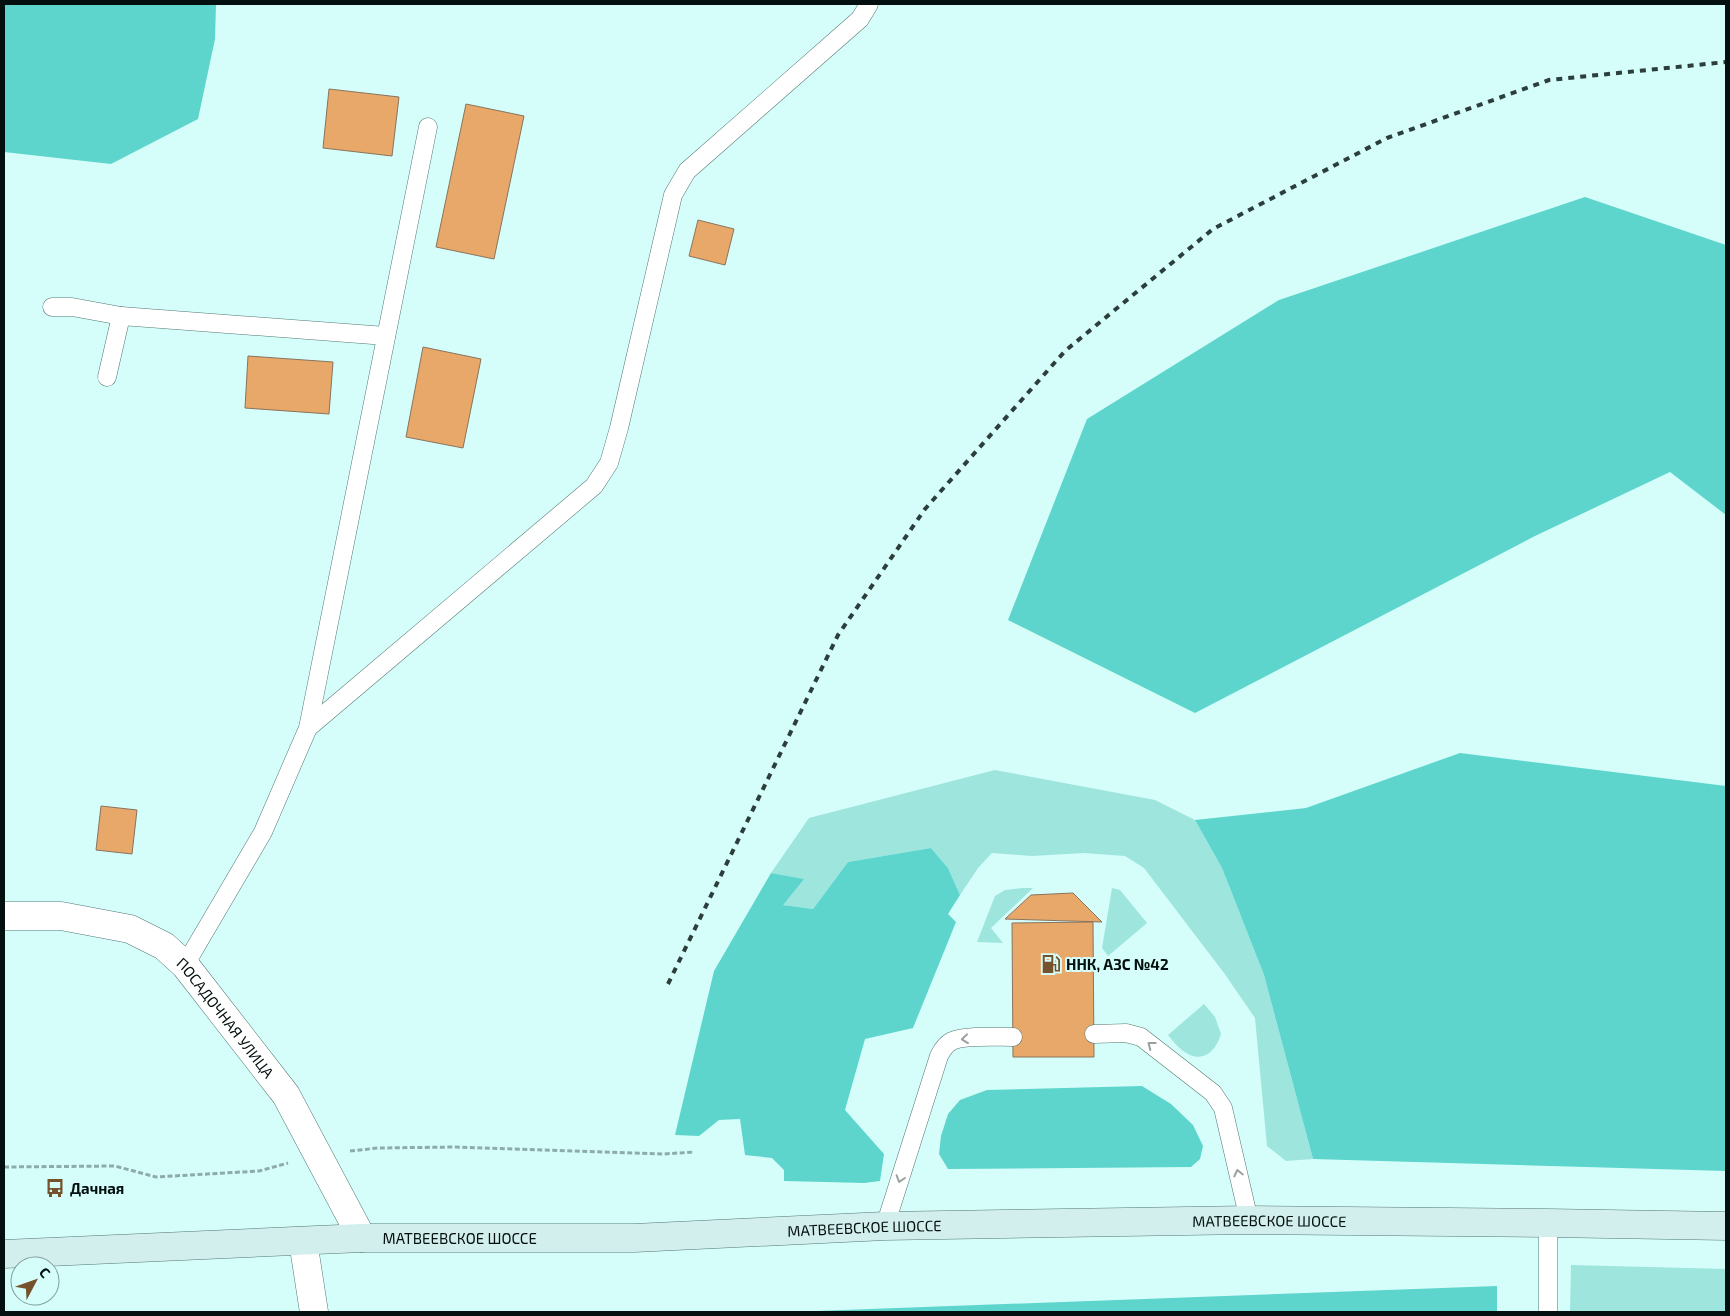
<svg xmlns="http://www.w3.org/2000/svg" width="1730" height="1316" viewBox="0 0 1730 1316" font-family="'Exo 2',sans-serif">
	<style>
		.green { fill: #9ee5de }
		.forest { fill: #5dd5cd }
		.building { fill: #e7a869; stroke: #89735d }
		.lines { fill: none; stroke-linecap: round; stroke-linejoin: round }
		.lane-casing { stroke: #537874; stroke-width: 19 }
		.street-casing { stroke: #537874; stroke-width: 29 }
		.secondary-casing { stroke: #537874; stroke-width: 29 }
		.path { stroke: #8daca9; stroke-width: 3; stroke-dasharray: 5 2.5; stroke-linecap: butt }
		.lane { stroke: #fff; stroke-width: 18 }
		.street { stroke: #fff; stroke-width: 28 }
		.secondary { stroke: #d3efed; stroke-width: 28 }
		.rail { stroke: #2b3e3c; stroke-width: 4; stroke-dasharray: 6 6; stroke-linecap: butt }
		.oneway { stroke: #9a9f9f }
		.labels { text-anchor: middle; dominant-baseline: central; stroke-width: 4; stroke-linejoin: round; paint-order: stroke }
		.poi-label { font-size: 15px; font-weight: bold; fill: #03100f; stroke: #d5fefa; text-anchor: start }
		.street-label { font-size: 15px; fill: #03100f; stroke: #d5fefa }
	</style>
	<rect width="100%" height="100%" fill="#d5fefa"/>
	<g class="green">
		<polygon points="995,770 1155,800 1195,820 1222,868 1264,975 1313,1159 1286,1161 1267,1146 1255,1018 1224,973 1144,868 1125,856 1084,853 1032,856 992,853 978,868 960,895 948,868 931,848 848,862 813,909 782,905 803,879 771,873 809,818"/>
		<polygon points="1022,888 1033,888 991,928 1003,943 977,942 995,896 1005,890"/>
		<polygon points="1112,888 1120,890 1147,923 1108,956 1102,948"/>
		<path d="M1204,1004L1215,1017L1221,1034C1215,1053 1201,1065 1182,1050C1177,1046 1172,1040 1168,1035Z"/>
		<polygon points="1571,1265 1726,1269 1726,1312 1570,1312"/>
	</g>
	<g class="forest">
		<polygon points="4,4 216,4 215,39 198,119 111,164 4,152"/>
		<polygon points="1585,197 1726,245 1726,515 1670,472 1535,536 1195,713 1008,620 1087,419 1279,300"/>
		<polygon points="1460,753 1726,786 1726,1171 1313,1159 1264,975 1222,868 1195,820 1306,808"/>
		<polygon points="931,848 948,868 960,895 948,914 956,922 913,1028 865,1039 845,1110 884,1154 880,1181 864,1183 784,1181 784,1170 772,1158 745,1155 740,1119 719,1120 699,1136 675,1135 714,971 771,873 804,879 783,905 813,909 848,862"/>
		<polygon points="1142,1086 1171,1104 1193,1125 1203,1146 1200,1159 1191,1167 948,1169 939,1154 941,1136 948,1114 960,1100 987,1090"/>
		<polygon points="1497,1286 1497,1312 789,1312"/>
	</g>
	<g class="building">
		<polygon points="329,89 399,97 392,156 323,148"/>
		<polygon points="466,104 524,116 494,259 436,247"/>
		<polygon points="698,220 734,229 725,265 689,256"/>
		<polygon points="423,347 481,359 463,448 406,437"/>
		<polygon points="248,356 333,362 329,414 245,408"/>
		<polygon points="101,806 137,810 132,854 96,850"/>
		<polygon points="1073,893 1102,922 1005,919 1031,895"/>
		<polygon points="1093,922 1094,1057 1013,1057 1012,923"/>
	</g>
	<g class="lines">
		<g class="lane-casing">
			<g id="lane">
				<polyline points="52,307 72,307 121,316 386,336"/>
				<polyline points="107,377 121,316"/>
				<polyline points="308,728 594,486 609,463 619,428 673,195 687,171 860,19 869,4"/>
				<polyline points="185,965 263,832 308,728 428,127"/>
				<polyline points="1094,1034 1126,1033 1141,1037 1213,1093 1223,1108 1249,1220"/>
				<path d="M885,1226L939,1056C942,1050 946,1044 952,1041C964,1035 998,1037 1013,1037"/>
				<polyline points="1548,1312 1548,1223"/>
			</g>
		</g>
		<g class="street-casing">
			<g id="street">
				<path id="s1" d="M4,916H61L130,929L164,946L185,965L286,1095L362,1238"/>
				<polyline points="303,1241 314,1312"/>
			</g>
		</g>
		<g class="secondary-casing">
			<g id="secondary">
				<path id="s2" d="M4,1254L362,1238H634L885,1226L1249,1220L1548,1223L1726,1226"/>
			</g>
		</g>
		<g class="path">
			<polyline points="350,1151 378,1148 456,1147 664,1154 694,1152"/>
			<polyline points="4,1167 115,1166 156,1177 259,1171 288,1163"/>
		</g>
		<use href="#lane" class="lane"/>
		<use href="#street" class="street"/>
		<use href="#secondary" class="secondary"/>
		<polyline class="rail" points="668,984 838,635 925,509 1065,351 1213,229 1387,138 1549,80 1726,62"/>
	</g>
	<defs><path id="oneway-chevron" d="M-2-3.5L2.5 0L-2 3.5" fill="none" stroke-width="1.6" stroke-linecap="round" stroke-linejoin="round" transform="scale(1.25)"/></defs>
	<g class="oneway">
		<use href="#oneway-chevron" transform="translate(965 1039) rotate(174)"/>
		<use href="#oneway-chevron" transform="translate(1151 1045) rotate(-142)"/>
		<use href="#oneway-chevron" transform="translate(1238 1173) rotate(-103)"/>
		<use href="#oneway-chevron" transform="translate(900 1179) rotate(108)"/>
	</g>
	<defs>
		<g id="fuel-bare" transform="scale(1.5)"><path d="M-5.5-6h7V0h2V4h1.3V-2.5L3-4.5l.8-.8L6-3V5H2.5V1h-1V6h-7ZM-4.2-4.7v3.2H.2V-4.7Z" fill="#76522c" stroke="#d5fefa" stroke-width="2.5" paint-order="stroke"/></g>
		<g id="bus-bare" transform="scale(1.5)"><path d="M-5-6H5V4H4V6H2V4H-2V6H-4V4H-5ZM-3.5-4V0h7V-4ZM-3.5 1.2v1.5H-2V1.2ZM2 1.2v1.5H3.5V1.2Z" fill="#76522c" stroke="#d5fefa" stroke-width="2.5" paint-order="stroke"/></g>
	</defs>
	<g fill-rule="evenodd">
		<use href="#fuel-bare" x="1051" y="964"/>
		<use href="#bus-bare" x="55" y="1188"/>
	</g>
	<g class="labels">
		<g class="poi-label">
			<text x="1066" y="964">ННК, АЗС №42</text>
			<text x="70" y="1188">Дачная</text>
		</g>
		<g class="street-label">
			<text stroke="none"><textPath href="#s1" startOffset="260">ПОСАДОЧНАЯ УЛИЦА</textPath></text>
			<text stroke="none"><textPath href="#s2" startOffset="1266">МАТВЕЕВСКОЕ ШОССЕ</textPath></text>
			<text stroke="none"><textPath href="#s2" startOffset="861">МАТВЕЕВСКОЕ ШОССЕ</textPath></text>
			<text stroke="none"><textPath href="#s2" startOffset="456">МАТВЕЕВСКОЕ ШОССЕ</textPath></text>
		</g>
	</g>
	<rect width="1730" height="1316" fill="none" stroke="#03100f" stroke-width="10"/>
	<g transform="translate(35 1281) rotate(49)"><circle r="24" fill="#d5fefa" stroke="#819f9c"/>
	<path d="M0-4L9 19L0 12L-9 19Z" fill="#76522c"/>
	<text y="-8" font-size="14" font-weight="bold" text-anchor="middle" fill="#03100f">С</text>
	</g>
</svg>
